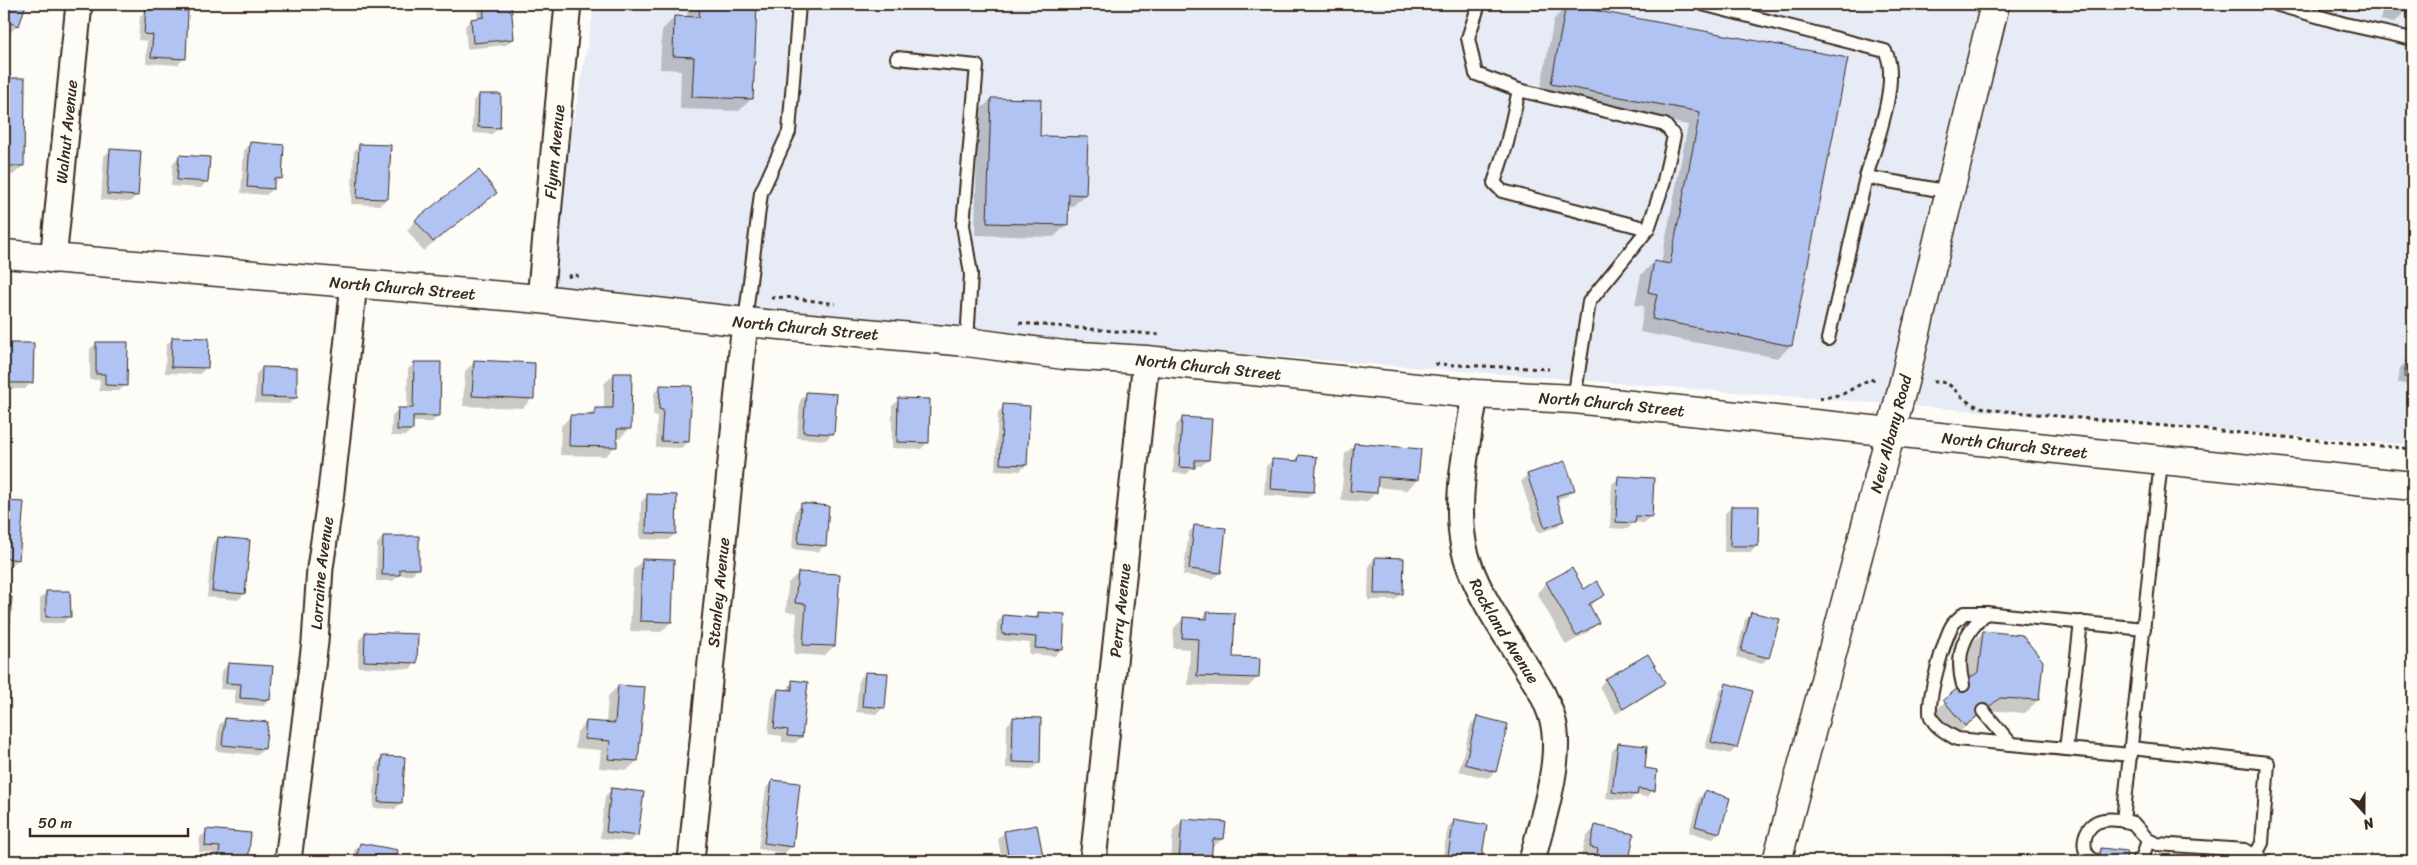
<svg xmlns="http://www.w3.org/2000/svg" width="2417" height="865" viewBox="0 0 2417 865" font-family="Sriracha,sans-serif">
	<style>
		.built { fill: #e6ebf6 }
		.shadow { fill: #0003 }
		.building { fill: #b1c3f2; stroke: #3b2a1e }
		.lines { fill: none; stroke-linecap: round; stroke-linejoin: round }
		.service-casing { stroke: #3b2a1e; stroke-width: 16 }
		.minor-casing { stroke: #3b2a1e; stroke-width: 29 }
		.secondary-casing { stroke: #3b2a1e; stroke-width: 31 }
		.path { stroke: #3b2a1e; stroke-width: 3; stroke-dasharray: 4 4; stroke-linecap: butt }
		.service { stroke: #fdfcf7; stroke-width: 12 }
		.minor { stroke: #fdfcf7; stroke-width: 25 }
		.secondary { stroke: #fdfcf7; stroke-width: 28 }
		.labels { text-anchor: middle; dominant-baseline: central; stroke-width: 5; stroke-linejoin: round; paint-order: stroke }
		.street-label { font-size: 16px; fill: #3b2a1e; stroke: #fdfcf7 }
	</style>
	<rect width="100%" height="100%" fill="#fdfcf7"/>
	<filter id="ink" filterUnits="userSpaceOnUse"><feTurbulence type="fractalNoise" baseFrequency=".02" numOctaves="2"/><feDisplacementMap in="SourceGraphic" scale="10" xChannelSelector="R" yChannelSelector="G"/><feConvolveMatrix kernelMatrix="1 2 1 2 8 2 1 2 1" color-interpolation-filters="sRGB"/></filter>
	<g filter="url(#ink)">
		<polygon class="built" points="595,4 2413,4 2413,445 540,299"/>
		<g class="shadow">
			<polygon points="4,4 25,4 18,25 8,35 4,34"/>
			<polygon points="476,4 510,4 513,39 506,45 467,49 465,26 471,20 478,19"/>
			<polygon points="688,4 756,4 752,98 739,111 680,109 681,70 660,69 662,30 675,17 687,18"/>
			<polygon points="2384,4 2413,4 2413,15 2404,13 2394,23 2380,20"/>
			<polygon points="1567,6 1846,59 1791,345 1778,358 1640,332 1644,306 1635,305 1641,275 1654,262 1661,263 1688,125 1539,97 1554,19"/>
			<polygon points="146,10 184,58 178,65 146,63 147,41 138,40 140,16"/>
			<polygon points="4,79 24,79 23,166 13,175 4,175"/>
			<polygon points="479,95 499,127 492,134 472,133 473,101"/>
			<polygon points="991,99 1039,137 1085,194 1072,207 1067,207 1066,225 1054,237 975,235 978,112"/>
			<polygon points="250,143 281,178 273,184 273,189 266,195 241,193 244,150"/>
			<polygon points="360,145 387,199 380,205 351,204 354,151"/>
			<polygon points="111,150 136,196 130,202 101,200 104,156"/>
			<polygon points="179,156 207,181 201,188 171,186 173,163"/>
			<polygon points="495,193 423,251 407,230 416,220"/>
			<polygon points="173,338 206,367 200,374 165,373 166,345"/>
			<polygon points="97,343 126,385 119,391 99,391 100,380 90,380 90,349"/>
			<polygon points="4,344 32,344 32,382 25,389 4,389"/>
			<polygon points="475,362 532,398 523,408 463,406 465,371"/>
			<polygon points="2407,362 2413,363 2413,385 2398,383 2400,368"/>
			<polygon points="415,363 438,416 432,422 412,422 411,430 405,436 391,436 392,416 398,409 407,409 408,369"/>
			<polygon points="262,368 296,398 289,404 255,403 256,374"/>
			<polygon points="614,374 630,428 620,438 616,438 615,446 606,456 560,455 561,426 571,416 588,416 595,409 604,409 604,384"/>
			<polygon points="661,386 688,442 681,448 656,447 657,416 653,415 654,393"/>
			<polygon points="807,394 833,433 826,440 797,438 800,400"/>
			<polygon points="899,400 928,442 921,449 892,448 892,406"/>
			<polygon points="1004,406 1026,465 1020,471 995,470 998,412"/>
			<polygon points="1182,419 1208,460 1201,466 1194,466 1187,474 1173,473 1176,425"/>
			<polygon points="1354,445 1417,480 1407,490 1376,487 1376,493 1366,502 1341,500 1345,454"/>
			<polygon points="1299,456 1313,492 1307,498 1264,495 1266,466 1273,460 1294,461"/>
			<polygon points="1527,475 1574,489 1567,496 1556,500 1563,520 1557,527 1538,533 1521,481"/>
			<polygon points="1619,478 1650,516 1644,523 1634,522 1628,529 1610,528 1612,484"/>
			<polygon points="648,495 675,534 668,540 640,539 641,502"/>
			<polygon points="4,502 23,504 18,559 11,566 4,565"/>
			<polygon points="802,505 825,545 818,552 792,549 795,511"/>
			<polygon points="1732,507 1757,546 1751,552 1724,552 1725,513"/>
			<polygon points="1195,526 1220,573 1213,579 1183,575 1189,532"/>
			<polygon points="383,537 418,568 411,575 399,575 393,581 376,581 377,544"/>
			<polygon points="218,538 244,594 238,600 207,597 212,545"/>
			<polygon points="1375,558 1401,594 1395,600 1368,600 1369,565"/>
			<polygon points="643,560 673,561 671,622 661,632 630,631 633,570"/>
			<polygon points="1571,569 1583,590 1603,594 1589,607 1598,623 1588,632 1566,645 1537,593 1546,583"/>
			<polygon points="798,573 834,646 824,656 794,654 797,613 786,612 788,583"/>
			<polygon points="46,592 69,616 63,623 40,623 40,599"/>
			<polygon points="4,597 11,598 9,624 4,629"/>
			<polygon points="1039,613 1061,649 1055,656 1029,654 1030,643 996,640 997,623 1003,616 1033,619"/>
			<polygon points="1207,613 1231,658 1258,677 1248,687 1188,685 1190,649 1173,648 1174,628 1184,618 1201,619"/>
			<polygon points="1752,613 1768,657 1762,664 1736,657 1745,620"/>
			<polygon points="1983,632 2038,700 2025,713 1986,710 1952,738 1931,714 1966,684 1970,645"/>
			<polygon points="365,633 416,662 410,669 358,667 359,640"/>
			<polygon points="1647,655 1664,683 1657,689 1616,714 1599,687 1605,680"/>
			<polygon points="228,664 269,700 263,706 234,704 235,690 220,689 222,671"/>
			<polygon points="866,673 883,708 877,714 856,712 859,679"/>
			<polygon points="793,681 801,737 795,743 782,742 782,736 768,734 772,697 778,690 786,691"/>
			<polygon points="1727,685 1736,748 1730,754 1705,748 1720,691"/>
			<polygon points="618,686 637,761 627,770 599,768 601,750 575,748 577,732 586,722 606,723 608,696"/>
			<polygon points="1478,717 1507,725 1495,772 1488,778 1459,771 1471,724"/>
			<polygon points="1014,718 1039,762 1032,769 1006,768 1007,725"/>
			<polygon points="225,719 264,749 257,755 216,751 219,725"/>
			<polygon points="1618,745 1643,769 1654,790 1647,797 1635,795 1630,801 1606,798 1612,751"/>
			<polygon points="382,757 401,803 395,809 373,808 376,764"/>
			<polygon points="772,781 792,846 785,853 758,849 766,788"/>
			<polygon points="612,789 637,835 630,842 600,838 605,796"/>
			<polygon points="1705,792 1719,832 1712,839 1689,832 1699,798"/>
			<polygon points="1182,821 1223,839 1211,848 1210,861 1171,861 1173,830"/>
			<polygon points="1454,821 1486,826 1480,861 1442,861 1448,827"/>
			<polygon points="1036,826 1042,861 1002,861 998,838 1005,832"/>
			<polygon points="1596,827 1633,835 1627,861 1588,861 1589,858 1581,857 1586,837"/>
			<polygon points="207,831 249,834 247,861 213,861 214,853 199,852 200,837"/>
			<polygon points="360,844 396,851 394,861 352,861 354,851"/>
			<polygon points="2101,849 2126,852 2125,861 2089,861"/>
			<polygon points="604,855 628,855 628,861 597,861"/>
		</g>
		<g class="building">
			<polygon points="4,4 26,4 19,26 4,21"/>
			<polygon points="483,4 511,4 514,39 473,43 471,19 484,17"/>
			<polygon points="700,4 757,4 753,99 692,97 694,57 673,56 674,16 699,17"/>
			<polygon points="2393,4 2410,4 2408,11 2392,7"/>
			<polygon points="1566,5 1848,58 1792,346 1652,319 1657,294 1648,292 1654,261 1670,264 1700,112 1551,84"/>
			<polygon points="146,8 188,11 186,59 151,57 153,35 144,34"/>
			<polygon points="4,78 25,78 24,166 4,166"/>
			<polygon points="479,94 501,94 500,128 478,127"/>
			<polygon points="991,98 1041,99 1040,136 1088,137 1086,195 1069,194 1068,225 987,223"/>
			<polygon points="250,142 284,145 282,179 274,178 274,189 247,187"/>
			<polygon points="359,144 391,145 388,199 357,198"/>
			<polygon points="110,149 141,151 138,196 107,194"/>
			<polygon points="179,155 210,157 208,182 177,180"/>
			<polygon points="479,170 497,193 433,242 415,220"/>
			<polygon points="172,337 209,338 208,368 171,367"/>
			<polygon points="96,342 128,342 127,386 105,385 105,374 96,374"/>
			<polygon points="4,343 34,343 33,383 4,383"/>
			<polygon points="474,360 535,363 534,399 472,396"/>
			<polygon points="2406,361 2413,362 2413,378 2404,377"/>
			<polygon points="414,362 441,362 440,416 413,416 413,430 397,430 398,408 413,408"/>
			<polygon points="262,367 297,368 297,398 261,397"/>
			<polygon points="614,373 632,373 631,429 617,429 617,447 569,446 570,415 595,415 595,408 613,408"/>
			<polygon points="660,385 692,386 689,442 661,441 663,410 659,409"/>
			<polygon points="806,392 837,394 834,434 803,432"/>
			<polygon points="898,398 930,399 929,443 897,442"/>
			<polygon points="1003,404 1030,406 1027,465 1000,464"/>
			<polygon points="1182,417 1212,419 1209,460 1195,460 1195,468 1179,467"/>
			<polygon points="1354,443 1421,449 1418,480 1378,477 1377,493 1350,491"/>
			<polygon points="1299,455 1317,457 1314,492 1270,489 1272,459 1298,461"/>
			<polygon points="1565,461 1575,490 1556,496 1564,521 1545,528 1527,474"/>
			<polygon points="1618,476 1654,478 1652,517 1636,516 1635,523 1616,522"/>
			<polygon points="647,494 677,495 676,534 646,533"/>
			<polygon points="4,501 24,502 19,560 4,558"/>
			<polygon points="801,503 829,506 826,546 798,543"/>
			<polygon points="1731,506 1759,506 1758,546 1730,546"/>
			<polygon points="1194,525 1226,528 1221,573 1189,569"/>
			<polygon points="383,536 419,536 419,569 400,569 400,575 382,575"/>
			<polygon points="218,537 250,540 245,594 212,591"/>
			<polygon points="1375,557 1404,558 1403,594 1374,594"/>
			<polygon points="642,559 674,560 672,622 640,621"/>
			<polygon points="1572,568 1584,589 1597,581 1605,595 1589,604 1599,623 1576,636 1546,582"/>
			<polygon points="798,572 840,574 835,646 803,645 806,604 795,603"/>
			<polygon points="46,591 70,591 71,617 46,617"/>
			<polygon points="4,596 12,597 10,624 4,624"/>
			<polygon points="1038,612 1065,614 1063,650 1035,648 1036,637 1002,634 1003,615 1038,618"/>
			<polygon points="1207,612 1235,613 1233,657 1260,658 1259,678 1197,676 1199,639 1182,638 1183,617 1207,619"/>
			<polygon points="1751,612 1780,619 1769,658 1741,651"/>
			<polygon points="1983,631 2022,635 2043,661 2039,700 2000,698 1965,726 1943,700 1978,672"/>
			<polygon points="365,632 418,634 417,663 364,661"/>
			<polygon points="1648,654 1665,683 1623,709 1605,679"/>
			<polygon points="228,663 273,666 270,700 240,698 241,684 226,683"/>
			<polygon points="865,672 888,673 885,708 862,706"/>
			<polygon points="792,680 808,682 802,737 787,736 788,730 774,728 778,689 792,690"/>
			<polygon points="1726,683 1753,691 1737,748 1711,742"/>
			<polygon points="618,685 645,687 638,761 608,759 610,741 584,739 586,721 615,723"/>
			<polygon points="1477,716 1508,724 1496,772 1465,764"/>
			<polygon points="1013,717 1041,718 1040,763 1012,762"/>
			<polygon points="225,718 268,722 265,749 222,745"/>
			<polygon points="1618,743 1647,746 1645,768 1657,770 1655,791 1638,789 1637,795 1612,792"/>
			<polygon points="382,756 405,757 402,803 378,802"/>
			<polygon points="772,780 800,783 793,847 764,843"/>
			<polygon points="611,788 644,792 638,836 606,832"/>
			<polygon points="1705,790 1730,798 1720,833 1695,826"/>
			<polygon points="1182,819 1226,822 1224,839 1213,839 1211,861 1179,861"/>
			<polygon points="1454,819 1487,825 1481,861 1447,861"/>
			<polygon points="1037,825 1044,861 1009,861 1004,831"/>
			<polygon points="1595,825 1634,834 1629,861 1595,861 1598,849 1590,847"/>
			<polygon points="206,829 251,833 248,861 218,861 220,847 205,846"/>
			<polygon points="360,843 398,850 395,861 356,861"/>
			<polygon points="2101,848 2127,851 2126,861 2099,861"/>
			<rect x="603" y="854" width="26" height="7"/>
		</g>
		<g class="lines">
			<g class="service-casing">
				<g id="service">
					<polyline points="1479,4 1468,38 1476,74 1519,90 1665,125 1674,136 1663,185 1648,229 1589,302 1574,399"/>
					<path d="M1702,4L1885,51C1901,79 1875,146 1866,177L1950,192"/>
					<polyline points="2275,4 2345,24 2413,39"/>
					<polyline points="897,58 977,66 963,225 971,274 967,342"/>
					<polyline points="1519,90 1507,143 1494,183 1502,191 1648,229"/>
					<polyline points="745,322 761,193 789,132 799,4"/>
					<polyline points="1828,339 1866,177"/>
					<path d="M1963,685C1955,654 1963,634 1986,613"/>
					<polyline points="1983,711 2011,744"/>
					<polyline points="2131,748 2268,763 2262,843 2255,856"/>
					<polyline points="2066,749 2081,622"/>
					<path d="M2131,755L1957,739C1947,733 1936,728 1931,717C1925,705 1945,636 1953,624C1956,620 1961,617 1964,613H1986L2144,629"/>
					<polyline points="2123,821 2161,461"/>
					<path d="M2096,861C2079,855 2082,829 2097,822C2108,817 2122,820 2133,823L2148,840L2157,844L2245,850L2265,861"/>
					<polyline points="2138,861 2143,856 2148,840"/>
				</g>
			</g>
			<g class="minor-casing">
				<g id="minor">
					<path id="s1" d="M53,260L79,4"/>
					<path id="s2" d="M540,299L568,4"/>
					<path id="s3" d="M1475,394C1468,442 1455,494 1463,542C1471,591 1517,649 1542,693C1548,706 1554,719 1555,733C1559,772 1541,823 1532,861"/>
					<path id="s4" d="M288,861L315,642L320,568L330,500L354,284"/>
					<path id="s5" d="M691,861L745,322"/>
					<path id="s6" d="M1093,861L1146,360"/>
				</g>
			</g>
			<g class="secondary-casing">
				<g id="secondary">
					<path id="s7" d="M4,254L540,299L745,322L967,342L1064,355L1146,360L1475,394L1574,399L2413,486"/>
					<path id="s8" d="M1777,861L1904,382L1995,4"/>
				</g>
			</g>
			<g class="path">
				<polyline points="568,277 574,274 581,278"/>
				<polyline points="771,298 786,297 836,304"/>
				<polyline points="1019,323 1162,335"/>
				<polyline points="1435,364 1549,369"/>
				<path d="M1933,382C1952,379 1956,395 1970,403C1977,407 1986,408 1994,410L2413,449"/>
				<polyline points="1819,399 1843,394 1870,379 1878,382"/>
			</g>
			<use href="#service" class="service"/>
			<use href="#minor" class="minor"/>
			<use href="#secondary" class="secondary"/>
		</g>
	</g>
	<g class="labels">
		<g class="street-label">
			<text stroke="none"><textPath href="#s1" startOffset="129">Walnut Avenue</textPath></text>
			<text stroke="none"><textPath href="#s2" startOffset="148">Flynn Avenue</textPath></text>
			<text stroke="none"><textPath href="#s7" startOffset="400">North Church Street</textPath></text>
			<text stroke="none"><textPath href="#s7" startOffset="805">North Church Street</textPath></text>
			<text stroke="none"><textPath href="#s7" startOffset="1210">North Church Street</textPath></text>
			<text stroke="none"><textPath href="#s7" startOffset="1615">North Church Street</textPath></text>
			<text stroke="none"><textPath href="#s8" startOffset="442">New Albany Road</textPath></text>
			<text stroke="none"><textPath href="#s7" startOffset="2020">North Church Street</textPath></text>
			<text stroke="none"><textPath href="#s4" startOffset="290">Lorraine Avenue</textPath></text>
			<text stroke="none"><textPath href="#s5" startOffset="270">Stanley Avenue</textPath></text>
			<text stroke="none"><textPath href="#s6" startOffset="252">Perry Avenue</textPath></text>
			<text stroke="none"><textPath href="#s3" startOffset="248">Rockland Avenue</textPath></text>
		</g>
	</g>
	<rect width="2417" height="865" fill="none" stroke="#fdfcf7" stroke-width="20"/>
	<rect x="10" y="10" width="2397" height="845" fill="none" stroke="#3b2a1e" stroke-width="2" filter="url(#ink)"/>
	<g transform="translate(2364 812) rotate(159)" stroke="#fdfcf7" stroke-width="4" paint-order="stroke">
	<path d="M0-4L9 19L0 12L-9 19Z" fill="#3b2a1e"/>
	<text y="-8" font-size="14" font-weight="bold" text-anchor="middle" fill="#3b2a1e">N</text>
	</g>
	<path d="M30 828v8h158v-8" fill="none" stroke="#3b2a1e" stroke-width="2.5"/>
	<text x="38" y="828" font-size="15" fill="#3b2a1e" stroke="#fdfcf7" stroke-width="4" paint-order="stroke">50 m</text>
</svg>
